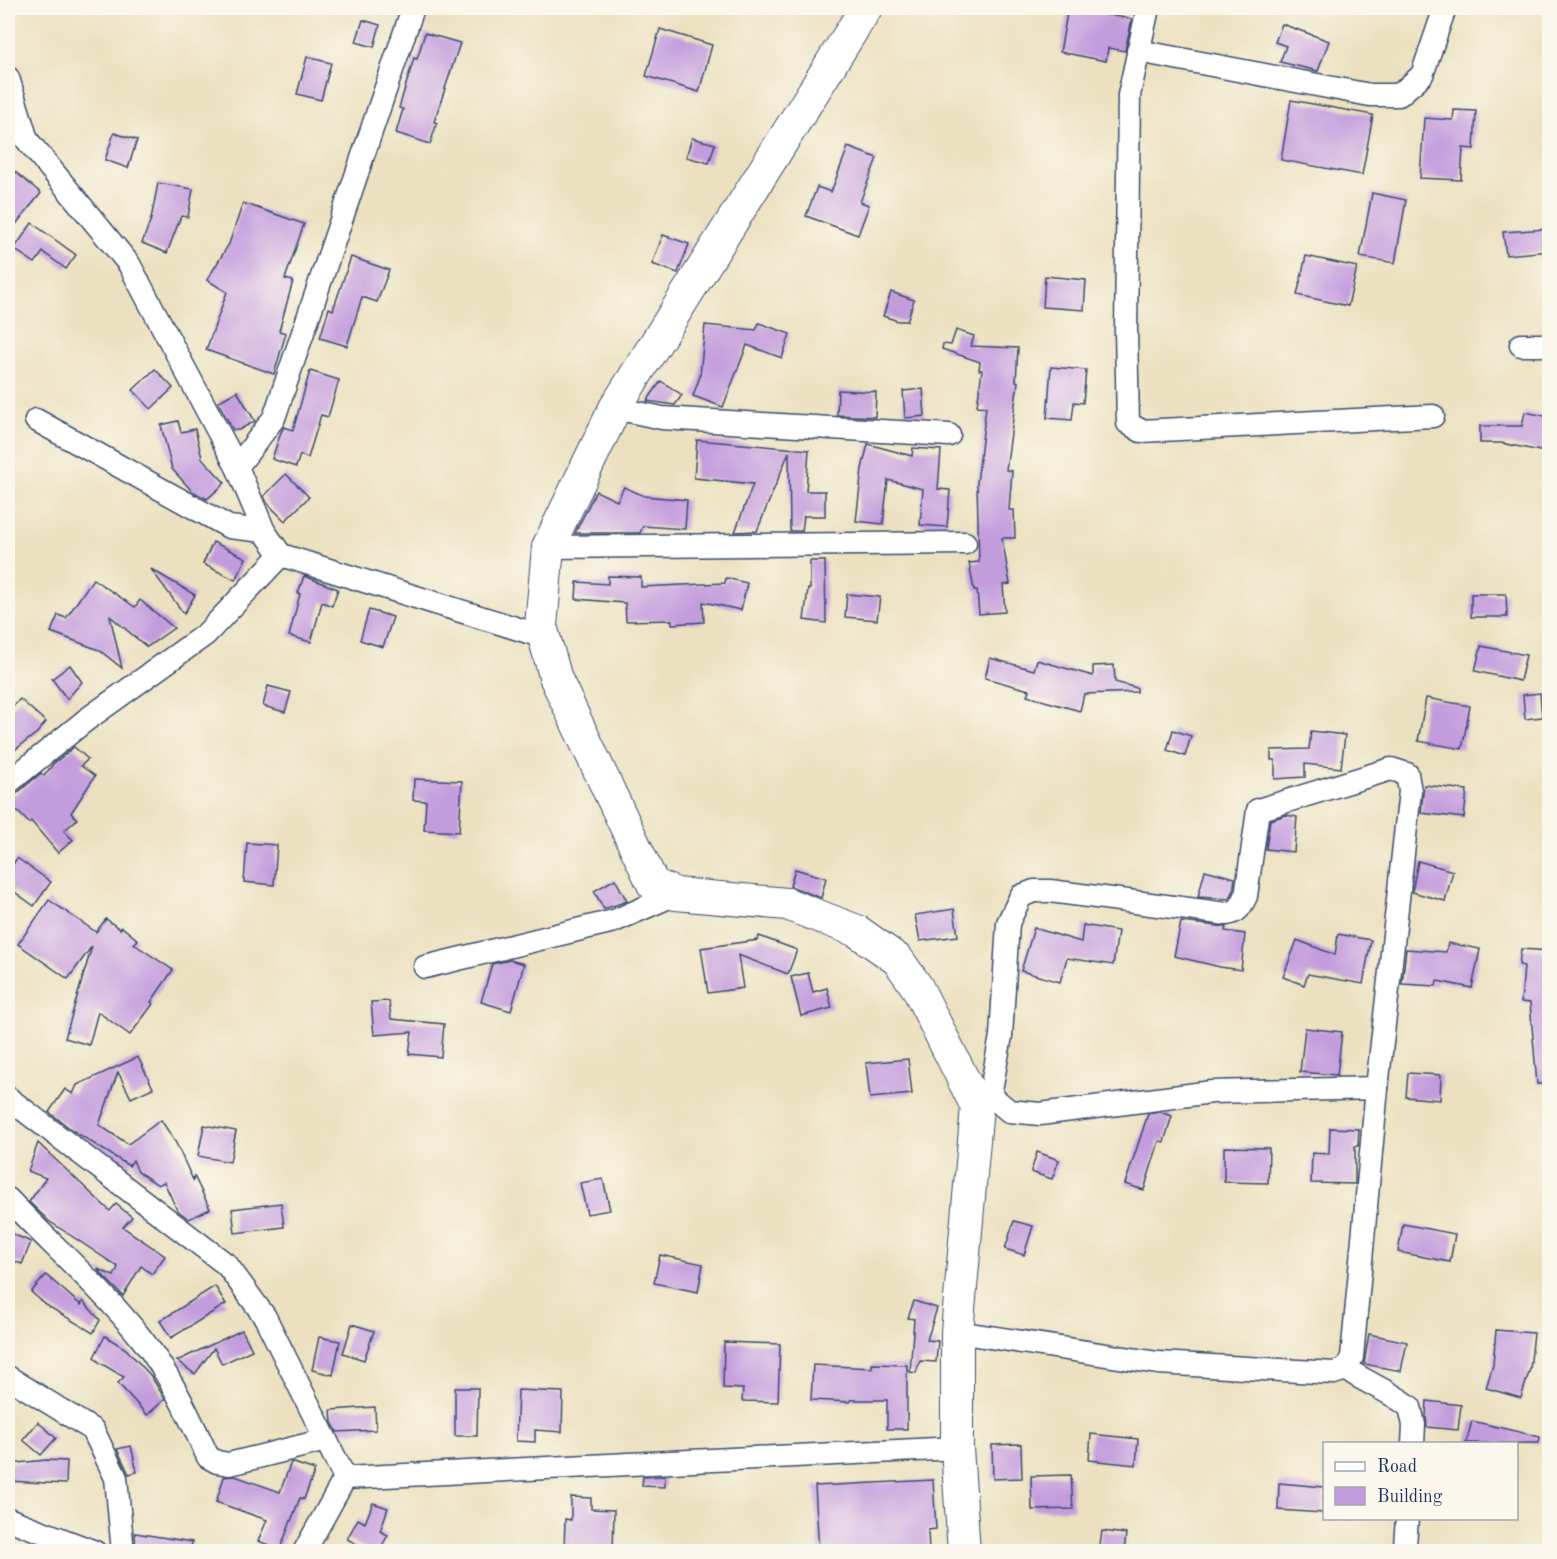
<svg xmlns="http://www.w3.org/2000/svg" width="1557" height="1559" viewBox="0 0 1557 1559" font-family="'Old Standard TT',serif">
	<style>
		.building { fill: #c39cdd }
		.lines { fill: none; stroke-linecap: round; stroke-linejoin: round }
		.street-casing { stroke: #3a4a6d; stroke-width: 25 }
		.secondary-casing { stroke: #3a4a6d; stroke-width: 34 }
		.street { stroke: #fff; stroke-width: 22 }
		.secondary { stroke: #fff; stroke-width: 32 }
	</style>
	<rect width="100%" height="100%" fill="#fbf7ec"/>
	<filter id="ink" filterUnits="userSpaceOnUse"><feTurbulence type="fractalNoise" baseFrequency=".0167" numOctaves="2"/><feDisplacementMap in="SourceGraphic" scale="12" xChannelSelector="R" yChannelSelector="G"/><feConvolveMatrix kernelMatrix="1 2 1 2 8 2 1 2 1" color-interpolation-filters="sRGB"/></filter>
	<filter id="wash" filterUnits="userSpaceOnUse"><feTurbulence type="fractalNoise" baseFrequency=".008" numOctaves="4" result="noise"/><feDisplacementMap in="SourceGraphic" scale="24" xChannelSelector="R" yChannelSelector="G"/><feGaussianBlur stdDeviation="1.35" result="paint"/><feColorMatrix in="noise" values="0 0 0 0 0 0 0 0 0 0 0 0 0 0 0 0 0 1.4 0 .05"/><feComposite in="paint" operator="in"/></filter>
	<g filter="url(#wash)">
		<rect width="100%" height="100%" fill="#ebe1c0"/>
		<g id="blocks">
			<g class="building">
				<polygon points="1068,8 1132,19 1125,51 1108,48 1106,61 1060,52"/>
				<polygon points="363,20 380,25 374,47 356,42"/>
				<polygon points="1282,24 1329,41 1318,71 1280,62 1286,46 1275,42"/>
				<polygon points="660,29 712,45 699,92 646,76"/>
				<polygon points="425,33 460,43 434,122 437,123 430,144 396,133 403,109 399,108 414,58 417,59"/>
				<polygon points="307,57 331,63 321,100 297,94"/>
				<polygon points="1291,100 1373,115 1362,175 1281,160"/>
				<polygon points="1454,110 1476,111 1474,149 1463,148 1461,180 1420,178 1424,118 1453,120"/>
				<polygon points="114,133 137,140 128,168 105,160"/>
				<polygon points="692,138 715,144 709,163 686,157"/>
				<polygon points="848,147 877,158 860,202 869,205 858,235 806,216 817,187 831,192"/>
				<polygon points="8,166 41,193 8,234"/>
				<polygon points="158,183 193,189 188,217 181,216 167,253 142,243 151,219"/>
				<polygon points="1372,193 1406,200 1395,263 1360,257"/>
				<polygon points="243,203 304,224 285,279 293,281 279,331 286,333 274,374 206,350 227,292 207,280 229,244"/>
				<polygon points="32,223 76,255 66,269 43,252 35,263 14,249"/>
				<polygon points="1547,229 1550,251 1506,255 1503,232"/>
				<polygon points="663,235 689,244 678,273 652,264"/>
				<polygon points="1306,256 1357,267 1348,306 1297,295"/>
				<polygon points="351,257 389,270 377,302 362,297 347,346 320,338 329,308 333,310"/>
				<polygon points="1045,276 1086,280 1084,310 1043,307"/>
				<polygon points="891,292 914,300 907,321 898,321 883,316"/>
				<polygon points="759,323 790,334 782,358 747,345 723,407 693,396 700,376 705,325 756,330"/>
				<polygon points="956,330 974,336 971,346 1018,348 1016,381 1018,382 1006,470 1012,471 1009,510 1014,510 1015,538 1002,538 1010,584 1003,585 1005,612 979,614 977,590 974,590 969,563 979,562 977,483 986,407 977,406 982,370 979,370 980,362 942,349 943,344 951,345"/>
				<polygon points="1051,367 1086,370 1083,403 1074,402 1072,420 1047,418"/>
				<polygon points="155,369 173,388 151,409 133,390"/>
				<polygon points="310,371 339,380 328,417 321,415 308,458 300,455 296,467 272,459 281,432 284,427 293,430"/>
				<polygon points="661,381 682,395 675,405 647,401"/>
				<polygon points="923,389 925,416 905,418 903,391"/>
				<polygon points="838,390 876,392 875,417 837,415"/>
				<polygon points="237,391 255,421 239,430 233,430 218,402"/>
				<polygon points="1525,412 1550,417 1550,453 1501,443 1480,443 1480,426 1522,426"/>
				<polygon points="178,421 181,432 195,429 202,458 225,483 207,499 192,491 172,469 161,425"/>
				<polygon points="697,440 809,450 806,491 825,491 825,516 804,516 802,531 790,531 789,452 757,531 735,532 753,484 694,478"/>
				<polygon points="868,444 912,456 913,448 941,450 938,489 950,490 947,527 920,525 923,489 888,480 883,524 856,521 862,469"/>
				<polygon points="286,474 309,497 285,521 267,503 264,496"/>
				<polygon points="624,487 644,496 687,500 685,529 643,526 640,533 575,533 596,491 617,501"/>
				<polygon points="213,542 246,558 235,580 203,564"/>
				<polygon points="810,561 825,561 826,623 804,620 808,589 810,589"/>
				<polygon points="151,569 195,595 184,614"/>
				<polygon points="304,576 338,589 332,606 322,602 311,642 289,636 300,594 298,593"/>
				<polygon points="608,576 641,577 641,587 725,583 726,578 747,583 741,610 703,602 704,622 672,624 672,620 626,621 625,603 576,599 577,582 608,584"/>
				<polygon points="93,579 135,607 140,600 174,628 147,647 110,616 122,668 99,650 51,632 58,615 66,618"/>
				<polygon points="847,594 880,597 877,620 845,617"/>
				<polygon points="1471,594 1506,594 1507,617 1471,617"/>
				<polygon points="369,610 393,617 383,647 360,640"/>
				<polygon points="1481,646 1526,655 1520,681 1475,671"/>
				<polygon points="990,658 1034,670 1037,660 1093,676 1093,666 1114,665 1115,682 1137,688 1137,692 1084,694 1080,711 1027,696 1029,690 985,678"/>
				<polygon points="70,665 82,682 67,699 52,679"/>
				<polygon points="268,686 291,692 285,712 263,706"/>
				<polygon points="1540,693 1542,717 1525,719 1523,695"/>
				<polygon points="1426,698 1470,706 1462,749 1418,741"/>
				<polygon points="20,699 46,722 37,733 8,755 8,712"/>
				<polygon points="1173,730 1191,736 1185,756 1167,750"/>
				<polygon points="1311,731 1345,735 1341,768 1305,764 1305,777 1275,779 1275,760 1271,760 1271,750 1309,749"/>
				<polygon points="74,747 88,759 81,766 95,776 71,813 77,819 64,831 73,840 58,853 31,821 29,823 8,802 8,797 16,794 41,773 44,776 53,764"/>
				<polygon points="414,779 462,781 459,832 424,830 426,801 413,800"/>
				<polygon points="1424,785 1467,790 1464,818 1421,813"/>
				<polygon points="1286,815 1297,817 1294,852 1266,849 1270,820"/>
				<polygon points="247,843 277,845 274,885 244,882"/>
				<polygon points="17,858 51,882 34,906 8,887 8,872"/>
				<polygon points="1418,861 1453,871 1445,901 1412,892"/>
				<polygon points="795,869 826,878 821,898 790,886"/>
				<polygon points="1205,870 1235,878 1233,892 1229,899 1198,897"/>
				<polygon points="615,879 627,901 604,909 594,891"/>
				<polygon points="49,900 96,932 106,919 120,929 122,927 138,940 134,944 173,970 151,1002 153,1004 130,1035 98,1012 89,1045 65,1038 92,946 68,979 18,944"/>
				<polygon points="954,909 958,936 920,941 915,915"/>
				<polygon points="1181,922 1226,927 1225,931 1245,934 1241,970 1220,967 1174,956"/>
				<polygon points="1083,925 1118,931 1113,965 1067,958 1060,982 1021,971 1034,928 1081,942"/>
				<polygon points="1338,934 1371,940 1363,984 1308,974 1304,985 1283,977 1297,940 1335,955"/>
				<polygon points="759,936 797,950 788,974 738,955 743,988 708,993 701,948 758,940"/>
				<polygon points="1448,943 1480,949 1472,988 1437,981 1436,986 1402,984 1406,949 1446,952"/>
				<polygon points="1521,949 1550,951 1550,1084 1537,1084 1530,1003 1521,1002 1524,966 1519,965"/>
				<polygon points="510,960 524,964 511,1011 481,1002 492,964"/>
				<polygon points="808,973 813,992 827,988 832,1008 801,1016 791,977"/>
				<polygon points="389,1001 391,1019 444,1024 441,1057 409,1054 412,1032 374,1035 371,1002"/>
				<polygon points="1305,1028 1342,1032 1337,1075 1300,1072"/>
				<polygon points="138,1057 153,1088 131,1098 118,1072 99,1125 128,1144 161,1120 176,1143 193,1180 194,1176 210,1209 189,1219 177,1210 164,1182 158,1185 138,1172 133,1160 129,1166 72,1130 49,1112 65,1089 73,1094 77,1085"/>
				<polygon points="908,1059 912,1094 870,1098 866,1063"/>
				<polygon points="1408,1073 1441,1075 1440,1100 1406,1097"/>
				<polygon points="1160,1112 1172,1116 1164,1142 1159,1141 1144,1190 1125,1184 1148,1114"/>
				<polygon points="204,1125 236,1131 230,1162 198,1156"/>
				<polygon points="1330,1128 1359,1129 1358,1146 1355,1146 1355,1184 1311,1183 1312,1153 1329,1154"/>
				<polygon points="38,1143 110,1211 116,1204 132,1217 123,1227 165,1256 152,1274 141,1266 123,1296 97,1269 114,1276 118,1267 49,1221 29,1202 46,1178 28,1171"/>
				<polygon points="1224,1147 1269,1148 1268,1183 1224,1182"/>
				<polygon points="1037,1152 1059,1160 1052,1179 1031,1172"/>
				<polygon points="603,1179 610,1210 587,1214 580,1183"/>
				<polygon points="281,1203 284,1227 235,1233 232,1209"/>
				<polygon points="1014,1221 1033,1226 1024,1255 1005,1249"/>
				<polygon points="1403,1224 1455,1234 1450,1262 1398,1252"/>
				<polygon points="8,1232 31,1242 22,1264 8,1259"/>
				<polygon points="660,1255 703,1264 698,1292 654,1283"/>
				<polygon points="46,1275 81,1305 83,1301 100,1320 93,1333 46,1305 31,1292"/>
				<polygon points="215,1286 226,1304 171,1338 160,1321"/>
				<polygon points="914,1301 937,1308 927,1340 938,1341 936,1362 920,1361 916,1373 910,1372 914,1319 908,1318"/>
				<polygon points="352,1324 374,1331 364,1360 343,1353"/>
				<polygon points="242,1330 252,1350 222,1364 214,1348 195,1374 177,1361"/>
				<polygon points="1496,1330 1534,1333 1530,1369 1521,1398 1486,1388 1493,1365"/>
				<polygon points="1369,1334 1407,1342 1401,1371 1364,1364"/>
				<polygon points="105,1336 126,1349 151,1376 165,1399 147,1415 118,1383 124,1377 100,1363 94,1357"/>
				<polygon points="319,1337 340,1341 333,1375 312,1370"/>
				<polygon points="724,1342 780,1344 778,1402 742,1401 743,1389 723,1388"/>
				<polygon points="872,1364 907,1365 907,1429 887,1429 887,1400 850,1400 850,1402 811,1400 813,1365 872,1368"/>
				<polygon points="455,1388 478,1388 477,1436 455,1436"/>
				<polygon points="518,1390 563,1392 562,1432 535,1430 535,1442 516,1441"/>
				<polygon points="1427,1401 1461,1405 1458,1430 1427,1427 1426,1416"/>
				<polygon points="375,1407 376,1430 337,1432 332,1422 331,1410"/>
				<polygon points="1472,1421 1540,1437 1539,1443 1466,1443"/>
				<polygon points="38,1422 56,1438 41,1455 23,1440"/>
				<polygon points="1091,1434 1138,1439 1136,1465 1089,1460"/>
				<polygon points="1021,1444 1022,1478 993,1479 992,1445"/>
				<polygon points="131,1446 137,1472 129,1474 117,1449"/>
				<polygon points="46,1460 67,1461 66,1484 8,1481 8,1464"/>
				<polygon points="291,1462 315,1470 304,1499 300,1498 280,1549 258,1541 267,1520 216,1502 224,1477 235,1476 280,1492"/>
				<polygon points="1071,1475 1073,1509 1032,1510 1031,1476"/>
				<polygon points="665,1476 665,1487 642,1486 643,1477"/>
				<polygon points="933,1480 936,1529 928,1530 929,1551 819,1551 815,1486"/>
				<polygon points="1279,1483 1324,1487 1323,1513 1278,1510"/>
				<polygon points="571,1497 591,1498 591,1509 614,1510 613,1550 583,1549 583,1551 564,1551 565,1519 571,1520"/>
				<polygon points="373,1503 388,1508 380,1531 388,1535 379,1551 370,1551 347,1539 358,1519 365,1523"/>
				<polygon points="1102,1531 1126,1534 1124,1551 1099,1551"/>
				<polygon points="135,1533 192,1542 191,1551 136,1551"/>
			</g>
		</g>
	</g>
	<g filter="url(#ink)">
		<use href="#blocks" fill-opacity="0" stroke="#3a4a6d" stroke-width="1.5"/>
		<g class="lines">
			<g class="street-casing">
				<g id="street">
					<polyline points="1148,8 1129,95 1126,330 1128,423 1141,431 1433,416"/>
					<polyline points="1138,51 1370,95 1399,95 1422,75 1445,8"/>
					<polyline points="8,78 27,140 129,264 237,467 264,531 281,555 206,634 86,720 8,783"/>
					<polyline points="1521,345 1550,345"/>
					<polyline points="615,408 662,418 949,435"/>
					<polyline points="36,420 229,527 264,531"/>
					<polyline points="237,467 274,418 413,8"/>
					<polyline points="548,547 965,543"/>
					<polyline points="281,555 544,637"/>
					<polyline points="425,967 614,921 676,894"/>
					<polyline points="990,1095 1009,1111 1040,1114 1212,1092 1377,1088"/>
					<polyline points="8,1098 227,1265 265,1317 345,1478 304,1552"/>
					<path d="M8,1199C52,1245 101,1288 141,1338C170,1374 189,1416 208,1457L217,1462L229,1464L326,1440"/>
					<path d="M957,1332L1158,1363L1334,1373L1346,1369L1352,1357L1377,1088L1410,791L1407,774L1391,769L1258,810L1246,896C1241,906 1239,912 1227,914L1050,891H1034L1021,896L1008,923L1001,1036L990,1095L977,1107"/>
					<path d="M1346,1369C1367,1383 1391,1392 1410,1407L1414,1425L1413,1444"/>
					<polyline points="8,1377 93,1430 116,1478 123,1552"/>
					<polyline points="345,1478 957,1448"/>
					<polyline points="8,1519 95,1552"/>
					<polyline points="1405,1546 1407,1518"/>
				</g>
			</g>
			<g class="secondary-casing">
				<polyline id="secondary" points="866,8 615,408 548,547 541,626 556,679 653,884 676,894 787,904 857,931 898,960 917,987 977,1107 957,1332 957,1448 964,1552"/>
			</g>
			<use href="#street" class="street"/>
			<use href="#secondary" class="secondary"/>
		</g>
	</g>
	<rect width="1557" height="1559" fill="none" stroke="#fbf7ec" stroke-width="30"/>
	<rect x="1323" y="1442" width="195" height="78" fill="#fbf7ec" stroke="#a1a7b3" stroke-width="1.5"/>
	<rect x="1335" y="1462" width="30" height="9" fill="#ffffff" stroke="#a1a7b3" stroke-width="1.5"/>
	<text x="1377" y="1472" font-size="18" fill="#1b2f5e">Road</text>
	<rect x="1335" y="1487" width="30" height="18" fill="#c39cdd" stroke="#a1a7b3" stroke-width="1.5"/>
	<text x="1377" y="1502" font-size="18" fill="#1b2f5e">Building</text>
</svg>
